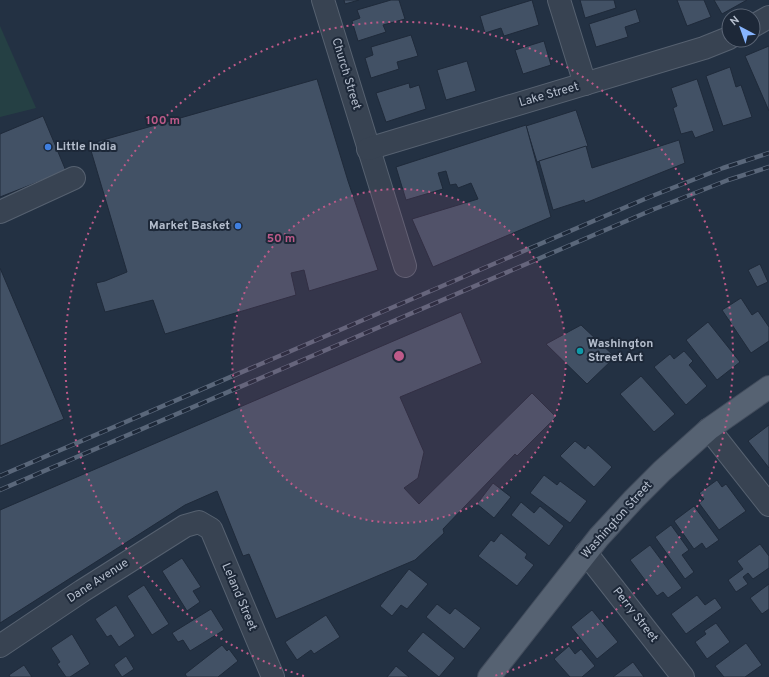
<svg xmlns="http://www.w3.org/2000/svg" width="769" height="677" viewBox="0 0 769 677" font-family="Overpass,sans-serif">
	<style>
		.green { fill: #254044 }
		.building { fill: #425165; stroke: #1f2a3a }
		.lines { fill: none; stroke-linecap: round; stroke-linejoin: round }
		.minor-casing { stroke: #566170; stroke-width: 24 }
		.major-casing { stroke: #424c5c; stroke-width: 24 }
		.minor { stroke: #384352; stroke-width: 22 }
		.major { stroke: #566272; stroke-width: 22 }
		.rail-casing { stroke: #5a677a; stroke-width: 4.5 }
		.rail { stroke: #1d2838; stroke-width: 3; stroke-dasharray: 9; stroke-linecap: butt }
		.ring { fill: none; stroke: #bd5a89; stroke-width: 2; stroke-dasharray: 2 4 }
		.shop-dot { fill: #3f7fe0; stroke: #1d2838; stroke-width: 1.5 }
		.culture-dot { fill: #0f9aa8; stroke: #1d2838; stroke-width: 1.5 }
		.labels { text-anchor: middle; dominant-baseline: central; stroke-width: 4; stroke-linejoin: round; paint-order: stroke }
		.street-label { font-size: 12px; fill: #b5becd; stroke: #1d2838 }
		.poi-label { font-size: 12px; font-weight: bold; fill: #b5becd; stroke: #1d2838; text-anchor: start }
		.centre { fill: #bd5a89; stroke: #1d2838; stroke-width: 2 }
		.ring-label { font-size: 12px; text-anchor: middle; font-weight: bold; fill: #bd5a89; stroke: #1d2838; stroke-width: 4; stroke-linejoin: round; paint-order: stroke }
	</style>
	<rect width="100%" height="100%" fill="#233143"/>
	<polygon class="green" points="0,26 36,108 0,117"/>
	<g class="building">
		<polygon points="344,0 359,0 345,4"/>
		<polygon points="391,0 399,0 405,19 383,25 386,32 358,41 352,21 360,18 357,10"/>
		<polygon points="532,0 539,25 504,36 501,28 485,33 480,16"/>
		<polygon points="580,0 614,0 616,8 585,18"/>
		<polygon points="677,0 704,0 711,17 687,26"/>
		<polygon points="714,0 747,0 722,14"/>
		<polygon points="636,9 640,22 625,27 628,37 596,47 589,24"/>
		<polygon points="411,35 418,56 397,62 399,69 371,78 365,58 373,55 371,47"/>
		<polygon points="544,41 551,65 523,74 515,50"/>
		<polygon points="769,46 769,111 745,56"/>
		<polygon points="467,61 476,91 446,100 437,70"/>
		<polygon points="730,67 736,87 741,85 752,117 723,126 706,76"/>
		<polygon points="317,79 348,181 378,270 309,291 304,270 291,273 296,295 165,334 153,300 105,312 96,283 105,281 127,272 89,144"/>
		<polygon points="697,79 714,131 695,138 692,131 681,134 673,108 677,106 671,88"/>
		<polygon points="409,83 410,88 419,85 426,109 386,122 376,93"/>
		<polygon points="576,110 588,146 537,162 526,126"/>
		<polygon points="43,116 66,171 0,197 0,134"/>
		<polygon points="526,125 551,217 433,267 412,219 478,199 471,183 458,188 456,184 450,185 446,171 438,173 443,189 406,200 396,167"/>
		<polygon points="679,140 685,163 585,203 584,200 553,210 539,161 586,146 592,168"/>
		<polygon points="760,264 768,282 757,287 748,270"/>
		<polygon points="0,268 64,419 0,446"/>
		<polygon points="741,298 752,315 758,311 769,327 769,341 751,353 722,310"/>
		<polygon points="461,312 482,363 400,397 424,452 418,478 404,488 419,504 532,393 556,417 517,456 515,454 443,529 444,533 415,560 276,619 249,554 243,556 217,491 185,505 0,623 0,510"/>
		<polygon points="708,322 740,362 717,380 686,340"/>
		<polygon points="581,325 615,357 587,384 546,344"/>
		<polygon points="684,351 693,361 689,365 707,386 686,405 654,367 670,354 674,359"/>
		<polygon points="641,376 675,414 654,432 620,394"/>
		<polygon points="769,425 769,468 748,441"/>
		<polygon points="575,441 585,449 588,445 612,467 594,487 560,456"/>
		<polygon points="544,475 557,485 560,481 587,501 570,523 530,493"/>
		<polygon points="717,480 722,487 726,484 746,511 719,530 699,503 704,499 699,493"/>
		<polygon points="493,483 511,497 494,518 477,504"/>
		<polygon points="521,502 534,513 540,506 564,526 549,546 511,515"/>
		<polygon points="694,506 719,540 706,549 702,543 694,549 674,521"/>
		<polygon points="671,525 689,550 682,555 694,572 685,579 655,537"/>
		<polygon points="501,533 527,554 525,558 534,565 517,586 478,556 491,540 494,542"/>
		<polygon points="760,544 769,556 769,568 753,579 748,573 743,577 748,584 736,592 728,580 743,569 737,561"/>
		<polygon points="650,545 682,588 668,598 663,592 657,596 630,560"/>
		<polygon points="182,558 201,587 193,591 200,602 187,611 162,571"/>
		<polygon points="409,569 428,584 407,609 401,605 392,616 380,606"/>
		<polygon points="769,584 769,609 762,614 750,598"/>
		<polygon points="144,585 169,624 152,635 127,596"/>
		<polygon points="697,595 705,605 715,598 722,608 686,634 671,614"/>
		<polygon points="437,604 450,614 455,608 481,628 464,649 426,617"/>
		<polygon points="116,605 135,636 119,647 111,635 107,637 95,619"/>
		<polygon points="211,609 224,630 190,651 183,640 178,642 172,633"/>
		<polygon points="592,610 618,642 597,659 571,627"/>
		<polygon points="326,615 340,637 314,654 311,650 297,660 285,642"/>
		<polygon points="716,623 730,642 707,659 695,642 706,634 704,631"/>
		<polygon points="423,632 455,658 439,677 407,651"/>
		<polygon points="72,634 90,664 70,677 66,677 57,664 60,662 51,648"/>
		<polygon points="746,643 762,665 745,677 724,677 715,666"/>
		<polygon points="222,645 227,651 229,649 238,661 218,677 187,677 185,674"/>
		<polygon points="569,646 575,654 581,649 595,666 582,677 570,677 554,659"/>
		<polygon points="126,656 134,669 122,677 114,665"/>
		<polygon points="633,662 644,677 613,677"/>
		<polygon points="24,665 32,677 10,677 9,675"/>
		<polygon points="396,666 409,677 387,677"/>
	</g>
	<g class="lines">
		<g class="minor-casing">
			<g id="minor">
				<polyline points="323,0 405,266"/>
				<polyline points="559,0 585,84"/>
				<polyline points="753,26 769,17"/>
				<polyline points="368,149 704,48 729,38"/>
				<polyline points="0,212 74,178"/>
				<polyline points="709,429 769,505"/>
				<polyline points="586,553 683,677"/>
				<polyline points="0,646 82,591 185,526 199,522 211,529 273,677"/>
			</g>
		</g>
		<g class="major-casing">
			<polyline id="major" points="489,677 599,537 634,499 662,471 709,429 769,387"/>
		</g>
		<use href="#minor" class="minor"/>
		<use href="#major" class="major"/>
		<g class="rail-casing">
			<g id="rail">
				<polyline points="0,476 647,198 723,168 769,153"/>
				<polyline points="0,490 652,210 728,180 769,167"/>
			</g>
		</g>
		<use href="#rail" class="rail"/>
	</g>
	<circle cx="399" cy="356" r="167" fill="#bd5a89" fill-opacity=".12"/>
	<g class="ring">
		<circle cx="399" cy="356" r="167"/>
		<path d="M304 676A334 334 0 1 1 494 676"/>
	</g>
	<g class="shop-dot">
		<circle cx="48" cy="147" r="4"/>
		<circle cx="238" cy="226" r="4"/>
	</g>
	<circle class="culture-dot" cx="580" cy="351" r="4"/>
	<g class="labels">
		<g class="street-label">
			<text transform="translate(346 74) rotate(73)">Church Street</text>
			<text transform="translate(549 95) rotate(-16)">Lake Street</text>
			<text transform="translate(617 520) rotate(-48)">Washington Street</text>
			<text transform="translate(98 581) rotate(-33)">Dane Avenue</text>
			<text transform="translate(239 597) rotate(67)">Leland Street</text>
			<text transform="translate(635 615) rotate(52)">Perry Street</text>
		</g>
		<g class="poi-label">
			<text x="56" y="147">Little India</text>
			<text x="230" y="226" text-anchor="end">Market Basket</text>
			<text x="588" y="344">Washington<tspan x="588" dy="14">Street Art</tspan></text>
		</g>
	</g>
	<circle cx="399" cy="356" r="6" class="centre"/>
	<g class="ring-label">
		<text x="163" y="124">100 m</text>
		<text x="281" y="242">50 m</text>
	</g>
	<g transform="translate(741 28) rotate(319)"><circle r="19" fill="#1d2838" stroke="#5a6474"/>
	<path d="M0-3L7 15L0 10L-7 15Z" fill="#87b5ff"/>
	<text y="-6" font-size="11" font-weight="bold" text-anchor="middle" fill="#b5becd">N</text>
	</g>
</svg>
